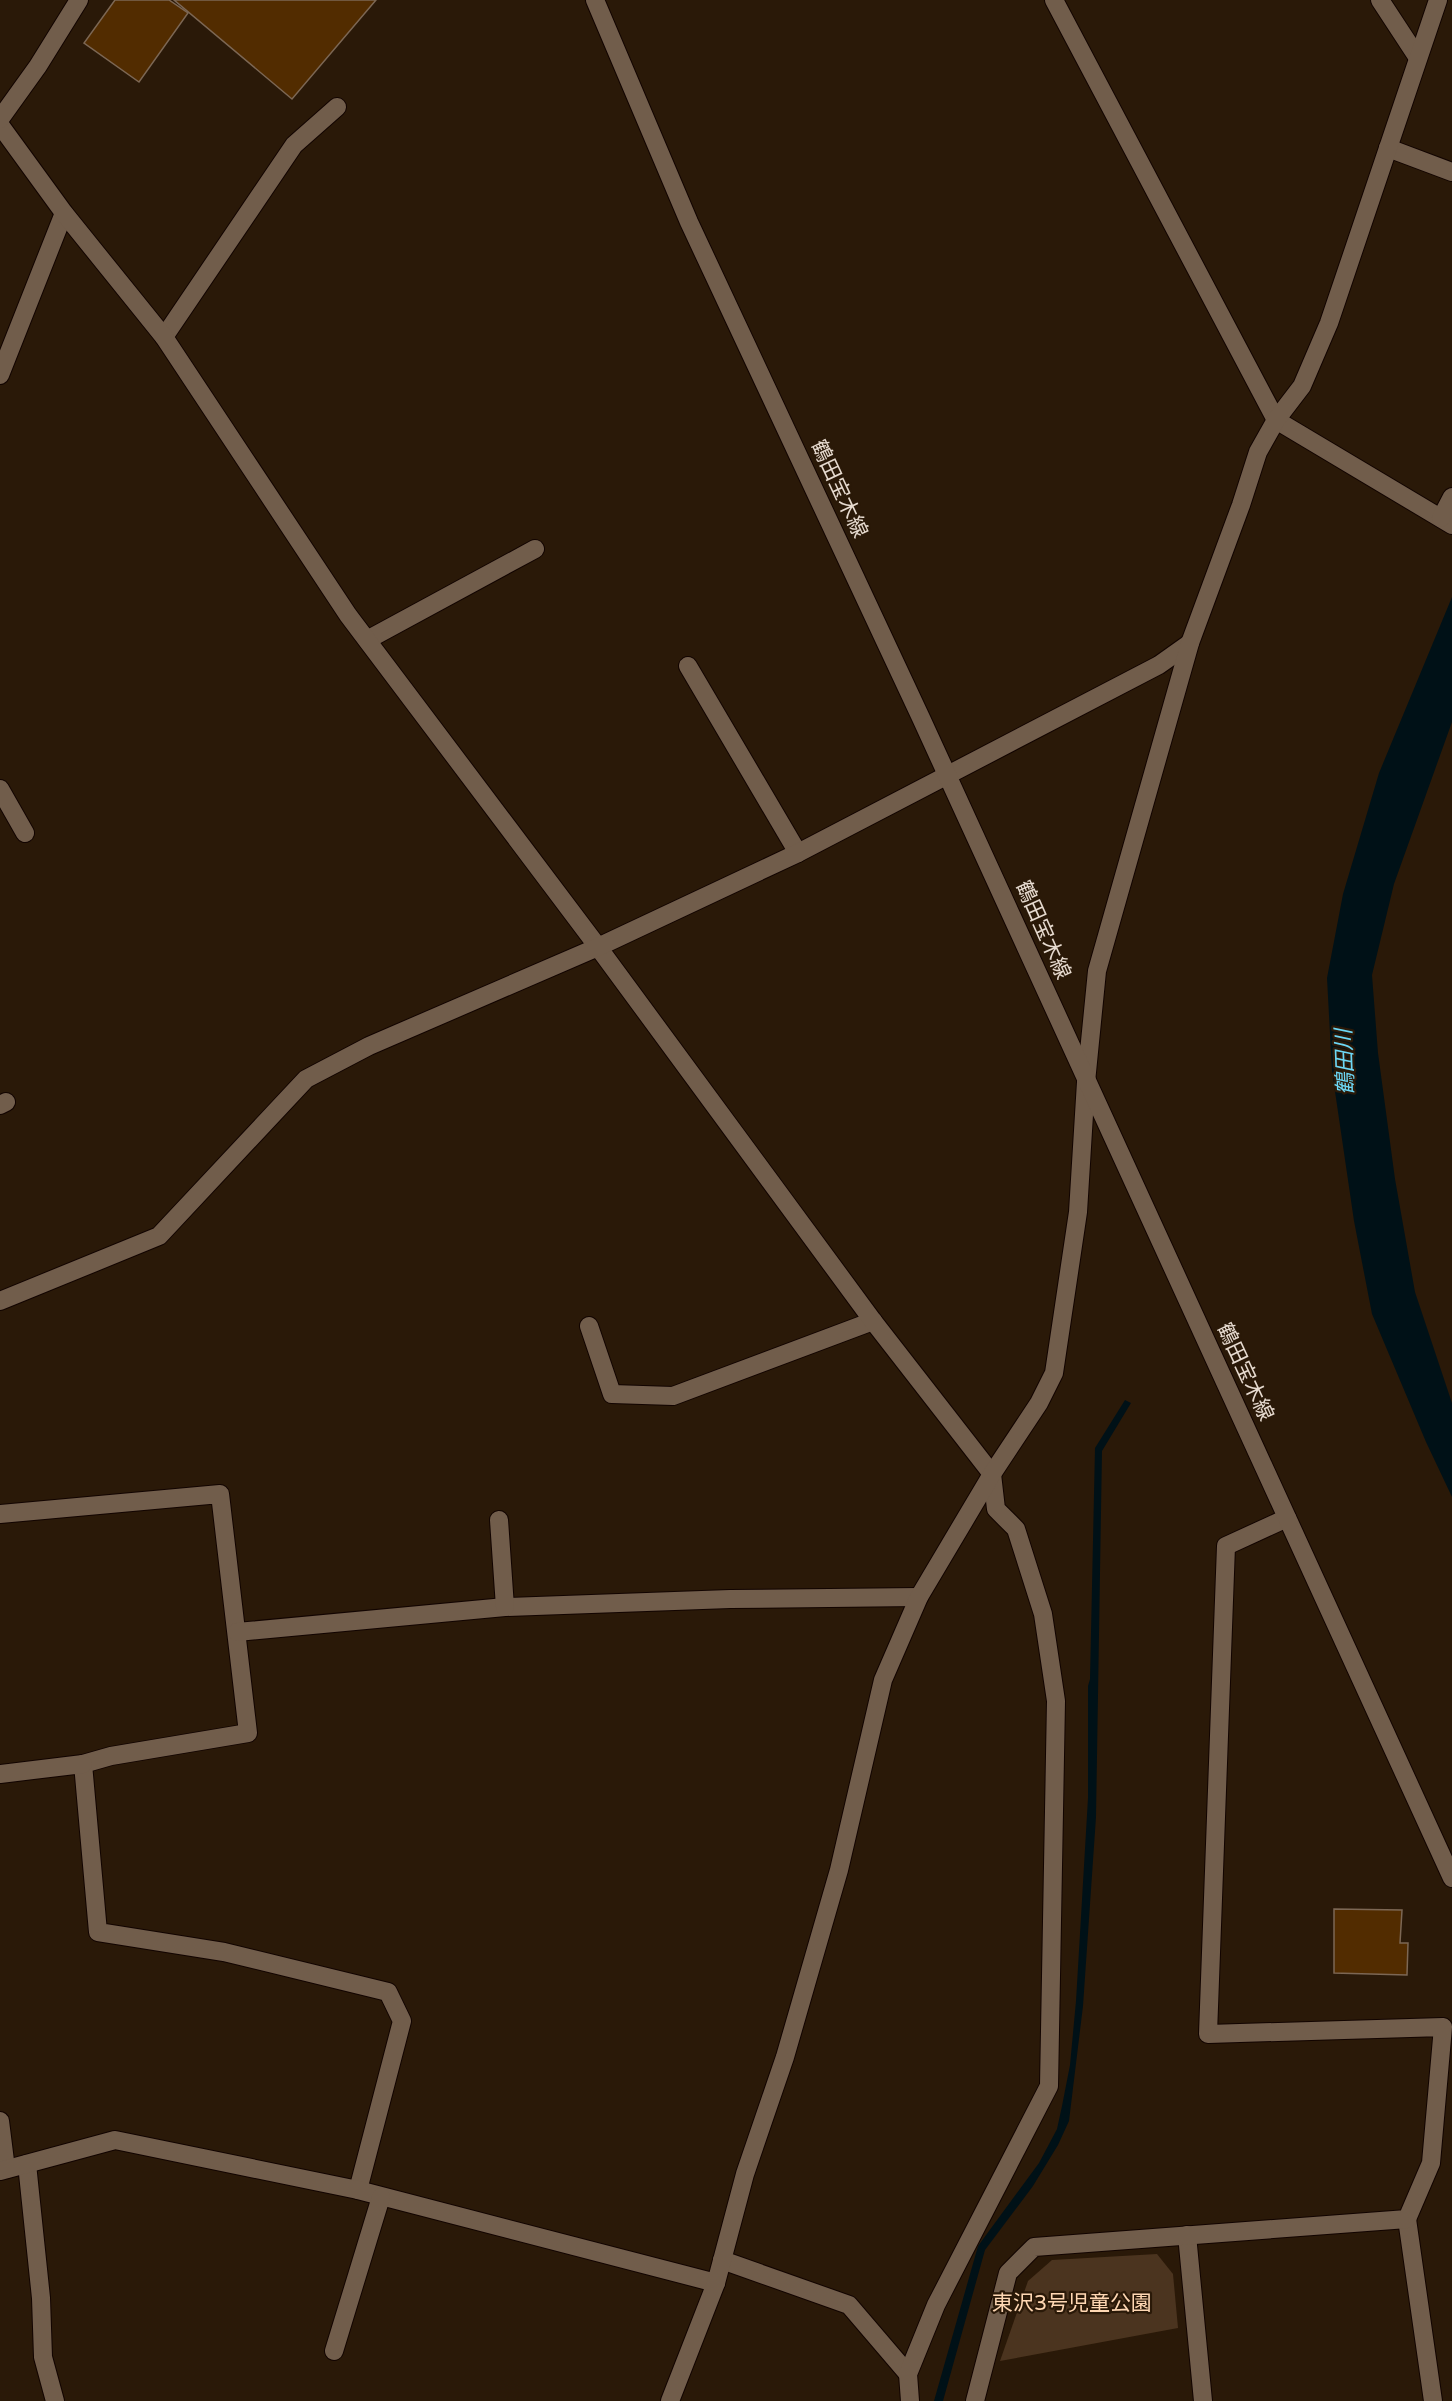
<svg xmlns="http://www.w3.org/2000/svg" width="1452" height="2401" viewBox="0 0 1452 2401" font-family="'Varela Round','Noto Sans JP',sans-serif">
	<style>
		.green { fill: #4b341f }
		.water { fill: #001117 }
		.building { fill: #522c00; stroke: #7c6754; stroke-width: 1.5 }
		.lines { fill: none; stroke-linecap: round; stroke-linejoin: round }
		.service-casing { stroke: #120400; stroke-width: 20 }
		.minor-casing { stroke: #120400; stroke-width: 20 }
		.tertiary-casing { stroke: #120400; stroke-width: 20 }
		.service { stroke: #715d4b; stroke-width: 18 }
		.minor { stroke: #715d4b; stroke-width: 18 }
		.tertiary { stroke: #715d4b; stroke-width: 18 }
		.labels { text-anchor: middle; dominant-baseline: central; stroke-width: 4.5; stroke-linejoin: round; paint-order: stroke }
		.street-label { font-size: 21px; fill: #e7dbd0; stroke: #2a1908 }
		.park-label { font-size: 21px; fill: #fed7b3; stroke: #2a1908 }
		.water-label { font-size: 22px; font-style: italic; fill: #6cd7f5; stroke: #2a1908 }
	</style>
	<rect width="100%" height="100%" fill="#2a1908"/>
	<polygon class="green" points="1157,2254 1173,2274 1178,2328 1000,2361 1028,2281 1052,2260"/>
	<g class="water">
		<polygon points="1452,597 1452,722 1394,884 1372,975 1378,1053 1395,1179 1415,1292 1452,1403 1452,1497 1426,1442 1372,1314 1354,1221 1332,1071 1327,978 1343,894 1379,773"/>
		<polygon points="1125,1400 1131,1403 1102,1451 1096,1817 1083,2006 1069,2121 1058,2145 1033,2186 985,2250 943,2401 934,2401 978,2246 1039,2163 1057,2129 1062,2106 1070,2065 1076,2001 1088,1798 1088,1686 1090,1679 1095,1448"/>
	</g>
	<g class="building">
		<polygon points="115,0 169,0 188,13 139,82 84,43"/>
		<polygon points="174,0 376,0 292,99"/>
		<polygon points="1334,1909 1402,1910 1400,1943 1408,1943 1407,1975 1334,1973"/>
	</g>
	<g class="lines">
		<g class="service-casing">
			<g id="service">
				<polyline points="164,337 294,145 337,107"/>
				<polyline points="0,375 64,213"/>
				<polyline points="367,640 535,549"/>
				<polyline points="688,666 798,853"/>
				<polyline points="589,1326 612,1394 673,1396 873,1321"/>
				<polyline points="0,1514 220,1494 248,1733 111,1756 83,1764 98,1932 224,1952 388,1992 402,2021 358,2190"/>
				<polyline points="237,1632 505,1607 730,1599 919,1597"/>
				<polyline points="0,1774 83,1764"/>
				<polyline points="0,2121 6,2169"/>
				<polyline points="27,2164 41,2298 43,2357 55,2401"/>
				<polyline points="0,2171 115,2140 358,2190 716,2283"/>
				<polyline points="722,2260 849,2305 908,2374"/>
				<polyline points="334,2351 381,2197"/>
			</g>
		</g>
		<g class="minor-casing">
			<g id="minor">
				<polyline points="1054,0 1276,420 1452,525"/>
				<polyline points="1380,0 1418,58"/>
				<polyline points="0,125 64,213 164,337 348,615 598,947 873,1321 992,1474 996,1509 1016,1529 1043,1614 1056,1701 1049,2086 936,2305 908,2374 910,2401"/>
				<polyline points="1388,148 1452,172"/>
				<polyline points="1441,518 1452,497"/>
				<polyline points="0,789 25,833"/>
				<polyline points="0,1105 6,1102"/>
				<polyline points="0,1301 159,1236 306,1079 369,1046 598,947 798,853 1159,665 1190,643"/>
				<polyline points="499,1520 505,1607"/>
				<polyline points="1407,2219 1433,2401"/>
				<polyline points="1187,2235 1203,2401"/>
				<polyline points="670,2401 716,2283 745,2174 785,2057 839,1870 883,1680 919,1597 992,1474 1039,1403 1054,1373 1078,1212 1086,1082 1097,971 1190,643 1241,505 1258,452 1276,420 1302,386 1329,323 1438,0"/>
				<polyline points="975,2401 1008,2273 1034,2247 1407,2219 1431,2163 1443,2027 1208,2034 1226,1546 1287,1518"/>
			</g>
		</g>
		<g class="tertiary-casing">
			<g id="tertiary">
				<polyline points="595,0 689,222 921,718 1452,1878"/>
				<polyline points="0,119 38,66 79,0"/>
			</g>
		</g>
		<use href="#service" class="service"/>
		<use href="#minor" class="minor"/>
		<use href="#tertiary" class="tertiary"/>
	</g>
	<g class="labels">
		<g class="street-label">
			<text transform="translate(839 489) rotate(65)">鶴田宝木線</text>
			<text transform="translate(1043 930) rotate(66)">鶴田宝木線</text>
			<text transform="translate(1245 1372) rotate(65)">鶴田宝木線</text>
		</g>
		<g class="park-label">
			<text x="1072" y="2303">東沢3号児童公園</text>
		</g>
		<g class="water-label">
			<text transform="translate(1345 1062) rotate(-92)">鶴田川</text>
		</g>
	</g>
</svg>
